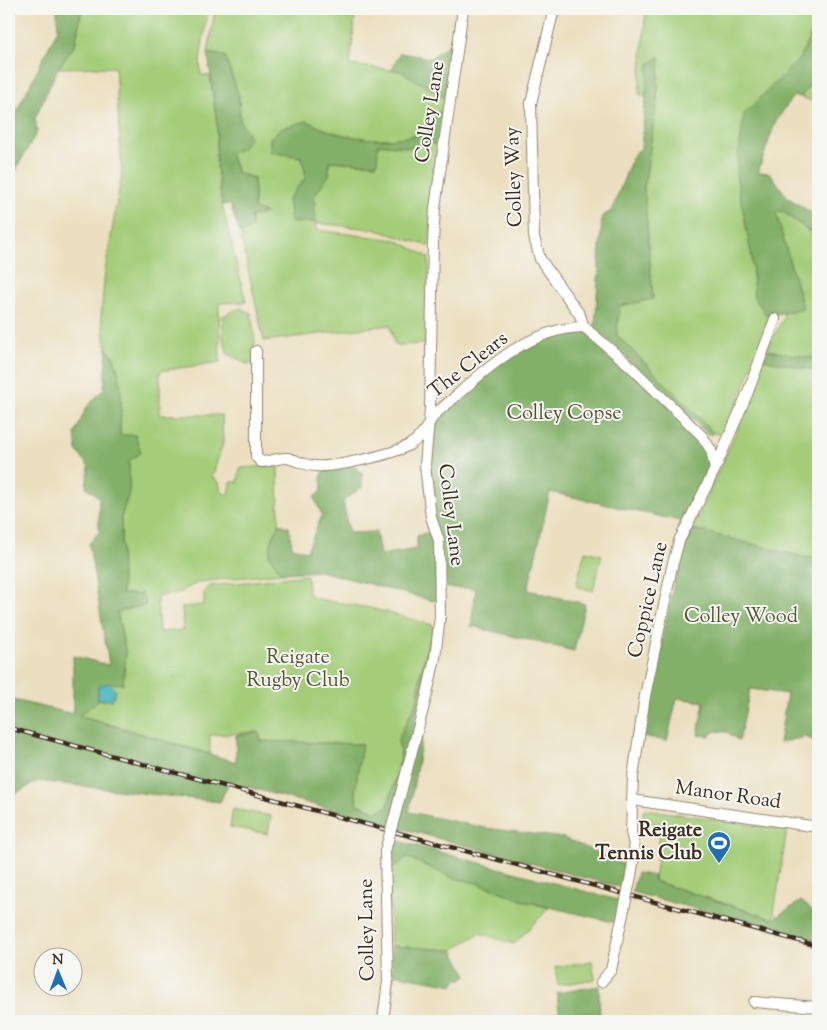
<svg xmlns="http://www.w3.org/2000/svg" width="827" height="1030" viewBox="0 0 827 1030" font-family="'Sorts Mill Goudy',serif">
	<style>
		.green { fill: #a4cd79; stroke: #707c4c }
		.forest { fill: #83b069; stroke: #5f6d44 }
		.water { fill: #44b3bc; stroke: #406e6d }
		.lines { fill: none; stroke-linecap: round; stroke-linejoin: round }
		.minor-casing { stroke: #93846e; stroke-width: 12 }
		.minor { stroke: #fff; stroke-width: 10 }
		.rail-casing { stroke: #3b2a1e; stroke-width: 4.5 }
		.rail { stroke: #f6f6f2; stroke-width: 2.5; stroke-dasharray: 8; stroke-linecap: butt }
		.minor-bridge-casing { stroke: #93846e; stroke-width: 12; stroke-linecap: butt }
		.minor-bridge { stroke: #fff; stroke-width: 10 }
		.labels { text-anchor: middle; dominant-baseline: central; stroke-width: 4; stroke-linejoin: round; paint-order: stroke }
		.street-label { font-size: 20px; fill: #3b2a1e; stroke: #f6f6f2 }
		.park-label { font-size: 20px; fill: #555335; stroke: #f6f6f2 }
		.poi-label { font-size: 20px; font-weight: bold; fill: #3b2a1e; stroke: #f6f6f2; text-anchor: end }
	</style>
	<rect width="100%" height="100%" fill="#f6f6f2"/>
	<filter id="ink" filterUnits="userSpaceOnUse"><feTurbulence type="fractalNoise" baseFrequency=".02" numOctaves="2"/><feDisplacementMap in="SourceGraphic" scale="10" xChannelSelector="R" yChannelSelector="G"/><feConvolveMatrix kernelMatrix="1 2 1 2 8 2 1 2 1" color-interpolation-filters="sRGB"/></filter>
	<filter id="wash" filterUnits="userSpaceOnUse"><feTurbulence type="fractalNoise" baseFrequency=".0096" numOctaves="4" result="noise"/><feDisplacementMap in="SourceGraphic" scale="20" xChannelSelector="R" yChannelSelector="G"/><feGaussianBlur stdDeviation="1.12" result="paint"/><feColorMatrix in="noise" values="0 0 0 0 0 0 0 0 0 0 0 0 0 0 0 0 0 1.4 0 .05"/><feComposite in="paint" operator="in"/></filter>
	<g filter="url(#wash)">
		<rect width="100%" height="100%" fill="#ebdfbf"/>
		<g class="green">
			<polygon points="82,9 208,9 200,60 201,75 210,76 217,125 216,160 222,205 246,302 219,303 220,362 160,371 160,415 222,415 223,443 212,477 219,482 221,492 229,495 231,482 238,482 240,468 278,466 279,524 272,540 269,555 281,573 199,582 180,592 157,597 159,632 183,630 182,607 204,605 204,591 210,586 307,575 308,592 313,598 370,608 433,625 432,639 429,640 421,672 418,698 398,740 401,758 388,806 377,812 358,804 355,791 361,744 261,741 259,732 210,735 210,754 79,715 98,699 105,701 116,690 109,683 126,654 117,612 146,605 122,594 121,517 129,493 129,461 120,435 120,390 114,356 107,349 101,316 105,271 122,173 115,67 58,68 75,45"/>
			<path d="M215,9H356L350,65L401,71L448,100L446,111L432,114L424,133C387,144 341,140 307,121L270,152L302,157L306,177L288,199L316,222L314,196L329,175V161L376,164L378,144L416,148L420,143L440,144L429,246L373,229L316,223V230L396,240L429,257L427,344L395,345L390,325L264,341L240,233L252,229L251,216H262L254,209V178L237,173L230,153L250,136L240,121L239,96L225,57L208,53Z"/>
			<polygon points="646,9 818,9 818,29 812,33 799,59 744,114 754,297 767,316 768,328 724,435 714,433 617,335 619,306 653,299 644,188 657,102 660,57 649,64 646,96 639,94"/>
			<polygon points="818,72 818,103 801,97"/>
			<polygon points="782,211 812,234 818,247 818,359 767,350 784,317 783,313 802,308 776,213"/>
			<polygon points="240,308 251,313 255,340 254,363 247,364 227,353 223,339 223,316"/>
			<polygon points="763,359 818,371 818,558 803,557 692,529 735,435"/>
			<polygon points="585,551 602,555 593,591 576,586"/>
			<polygon points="233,809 271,816 268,834 230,827"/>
			<polygon points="644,809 787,830 773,919 654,881 661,824 642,821"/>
			<polygon points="406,857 453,878 478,883 524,901 549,908 514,944 480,933 453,950 391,946 389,866 395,867"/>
			<polygon points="592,961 595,979 558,985 555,967"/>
		</g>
		<g class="forest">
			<polygon points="57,9 82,9 75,45 58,68 35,118 37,132 14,173 14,184 9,193 9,126 58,29"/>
			<polygon points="818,29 818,72 801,97 793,96 775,123 758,172 770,173 787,197 818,217 818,247 812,233 782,211 776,213 803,308 767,316 754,297 752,259 736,174 744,114 799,59 812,33"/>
			<polygon points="454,37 457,38 448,100 401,71 392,70 400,53 430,58 446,47"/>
			<polygon points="208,53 225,56 239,96 240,121 250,136 242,149 230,153 237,173 254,178 254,209 266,213 251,216 252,229 240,233 230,204 222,205 216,160 217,125"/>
			<polygon points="660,56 657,102 644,188 653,299 619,306 617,335 714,433 709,435 595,328 602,217 612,210 632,158 636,152 641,149 649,64"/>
			<path d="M446,111L440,144L420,143L416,148L378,144L377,164L329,161V175L314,196L316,222L291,223L288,199L306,177L302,157L270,152V138L281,128L307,121C341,140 387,144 424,133L432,114Z"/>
			<polygon points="584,327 702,436 715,469 689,523 550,492 528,590 585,604 574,651 471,626 476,588 446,588 440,572 427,490 434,416 521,345"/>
			<path d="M107,349C125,365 121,411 120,435H135L141,452L129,461V493L121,517L122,594H142L146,604L117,612L126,654L123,684L109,683L98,686V701L79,716L236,762V735L259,732L261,741L362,744L355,791L358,804L377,812L388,806L401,758L398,740L418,698L421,672L429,640L432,639L430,658L414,722L424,725L409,812L485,828L564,838L629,867L623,888L229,782L220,802L38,781L9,797V699L73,714V656L109,665L89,544L99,532V497L86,487L89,467L77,451L75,434L86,408L104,389Z"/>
			<polygon points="767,350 818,359 818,371 763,359"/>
			<polygon points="353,466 362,473 362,487 343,501 349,533 376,532 380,555 417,549 417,536 431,531 435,549 438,599 434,601 320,571 281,573 269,555 272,540 279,524 289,527 292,547 307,551 322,515 314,497 322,491 321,478 324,469"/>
			<polygon points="692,529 803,557 818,558 818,742 805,737 779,743 787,694 750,689 739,741 727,732 715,731 709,736 698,735 704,702 677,698 667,741 642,736 655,692 664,628 683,544"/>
			<polygon points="391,839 621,901 617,923 524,901 478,883 453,878 407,857 395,867 389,866"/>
			<polygon points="637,873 654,876 654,881 773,919 801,901 818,915 818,941 632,892"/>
			<polygon points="391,946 453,950 467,975 462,979 456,979 454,985 393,974"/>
			<polygon points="599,986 600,1021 560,1021 557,993"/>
		</g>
		<polygon class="water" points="109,683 116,690 112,700 98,699 98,686"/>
	</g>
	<g filter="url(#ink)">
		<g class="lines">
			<g class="minor-casing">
				<g id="minor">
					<polyline points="560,9 553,13 531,103 534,237 540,259 580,315 584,327"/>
					<path d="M256,351V457L261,462C269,462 280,457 287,458C297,460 306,466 316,466C334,468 394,454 409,445C423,437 425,428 433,417C439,409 449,403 456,396C492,363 533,328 584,327L629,365L702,436L711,450L715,469"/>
					<polyline points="632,800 818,827"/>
					<polyline points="394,819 427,694 435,658 440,616 439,541 431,517 425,465 430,409 433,242 435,208 463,9"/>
					<polyline points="631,876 635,850 631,832 633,777 645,696 672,567 679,541 715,469 748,392 775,319"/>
					<polyline points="601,982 611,970 623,914"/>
					<polyline points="754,1002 818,1007"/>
					<polyline points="383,1021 388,981 385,851"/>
				</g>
			</g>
			<use href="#minor" class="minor"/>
			<g class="rail-casing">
				<polyline id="rail" points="9,728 818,946"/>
			</g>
			<use href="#rail" class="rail"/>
			<g class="minor-bridge-casing">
				<g id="minor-bridge">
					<polyline points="385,851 394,819"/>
					<polyline points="623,914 631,876"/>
				</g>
			</g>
			<use href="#minor-bridge" class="minor-bridge"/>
		</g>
	</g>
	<defs>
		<g id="stadium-pin" transform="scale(1.25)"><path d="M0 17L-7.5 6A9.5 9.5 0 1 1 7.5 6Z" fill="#1f6fb2" stroke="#f6f6f2"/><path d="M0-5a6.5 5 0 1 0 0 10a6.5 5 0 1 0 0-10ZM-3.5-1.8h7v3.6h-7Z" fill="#fff"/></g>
	</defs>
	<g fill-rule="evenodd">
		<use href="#stadium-pin" x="719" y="843"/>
	</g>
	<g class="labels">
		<g class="street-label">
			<text transform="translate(431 112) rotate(-81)">Colley Lane</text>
			<text transform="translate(515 177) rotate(-92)">Colley Way</text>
			<text transform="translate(469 366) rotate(-38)">The Clears</text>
			<text transform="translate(450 515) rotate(83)">Colley Lane</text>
			<text transform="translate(649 600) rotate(-77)">Coppice Lane</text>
			<text transform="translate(728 796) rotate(8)">Manor Road</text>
			<text transform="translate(368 930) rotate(-91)">Colley Lane</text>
		</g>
		<g class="park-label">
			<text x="564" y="414">Colley Copse</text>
			<text x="741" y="617">Colley Wood</text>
			<text x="298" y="658">Reigate<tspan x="298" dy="23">Rugby Club</tspan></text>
		</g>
		<g class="poi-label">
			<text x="702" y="831">Reigate<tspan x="702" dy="23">Tennis Club</tspan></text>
		</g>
	</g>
	<rect width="827" height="1030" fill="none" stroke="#f6f6f2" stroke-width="30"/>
	<g transform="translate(58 972) rotate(359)"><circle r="24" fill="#f6f6f2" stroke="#aba49d"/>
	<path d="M0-4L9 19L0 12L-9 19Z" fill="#1f6fb2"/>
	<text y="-8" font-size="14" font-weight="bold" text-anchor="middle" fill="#3b2a1e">N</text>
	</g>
</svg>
